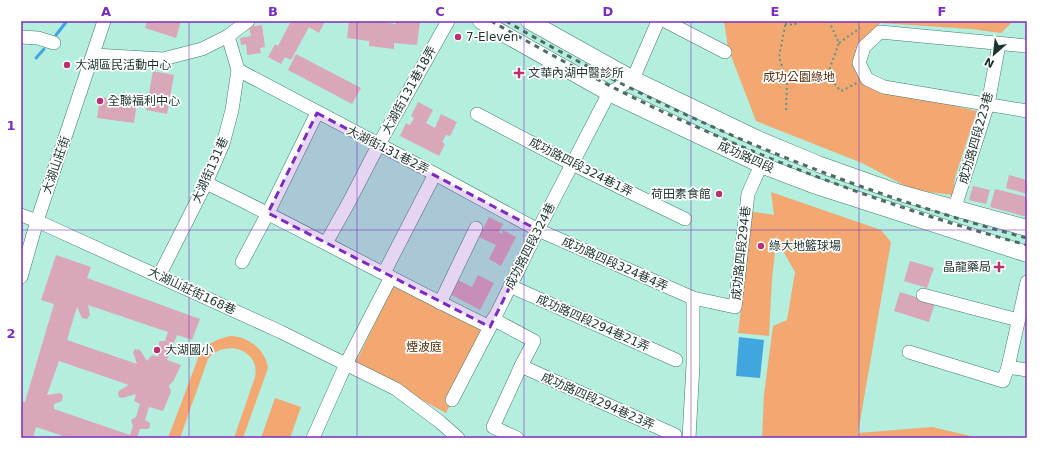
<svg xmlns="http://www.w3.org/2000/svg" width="1048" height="459" viewBox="0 0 1048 459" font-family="'DejaVu Sans','Noto Sans TC',sans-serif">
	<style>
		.green { fill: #f3a871 }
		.water { fill: #41a6df }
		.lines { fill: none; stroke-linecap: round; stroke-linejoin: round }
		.stream { stroke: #41a6df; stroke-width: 3 }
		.building { fill: #d9a7b8; fill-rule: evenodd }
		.minor-casing { stroke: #41796c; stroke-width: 14 }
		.major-casing { stroke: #41796c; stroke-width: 17 }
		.path { stroke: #679086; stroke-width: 2; stroke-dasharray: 2 3; stroke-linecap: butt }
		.minor { stroke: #fff; stroke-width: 13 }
		.major { stroke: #fff; stroke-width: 16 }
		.rail { stroke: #4b6d64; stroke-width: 3; stroke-dasharray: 5 5; stroke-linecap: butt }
		.marked { fill: #7b2cbf; fill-opacity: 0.2; stroke: #7b2cbf; stroke-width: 3; stroke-dasharray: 8 5; stroke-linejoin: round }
		.grid { fill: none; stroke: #7b2cbf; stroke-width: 1; stroke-opacity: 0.55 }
		.poi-dot { fill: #b93170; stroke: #fff; stroke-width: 1.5 }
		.labels { text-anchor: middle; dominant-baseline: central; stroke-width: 3.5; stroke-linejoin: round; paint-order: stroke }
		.poi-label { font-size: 12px; fill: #1c332e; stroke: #fff; text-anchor: start }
		.park-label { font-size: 12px; fill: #562e0c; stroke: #fff }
		.street-label { font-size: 12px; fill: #1c332e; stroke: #fff }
		.neatline { fill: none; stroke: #7b2cbf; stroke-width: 1.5 }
		.grid-label { font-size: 13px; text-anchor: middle; font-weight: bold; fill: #7b2cbf }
	</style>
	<rect width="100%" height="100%" fill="#b3eede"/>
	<g class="green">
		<polygon points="724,21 1013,21 1001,33 971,29 880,23 859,45 867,86 977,111 955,177 953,195 913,190 862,163 756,121 728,48"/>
		<polygon points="771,192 881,230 891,242 858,433 932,427 979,438 762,438 764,394 773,326 787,320 795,272 778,242 777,234 772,279 769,336 738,333 745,277 749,211 774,215"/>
		<polygon points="396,280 490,327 446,413 355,364"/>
		<path d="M230,336C248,336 266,350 268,368L243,438H234L255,377C261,350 225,338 208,359L180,438H168L200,353C207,343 218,339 230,336Z"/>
		<polygon points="275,398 301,407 290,438 261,438"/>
	</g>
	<polygon class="water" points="739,337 764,340 760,378 736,376"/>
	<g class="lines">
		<g class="stream">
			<polyline points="56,35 67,21"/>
			<polyline points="36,58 44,49"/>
		</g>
	</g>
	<g class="building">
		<polygon points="147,21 181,21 176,38 145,28"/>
		<polygon points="291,21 298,22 299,21 325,21 319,33 309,27 291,60 285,57 281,64 268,57 275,44 278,46"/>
		<polygon points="349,21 372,21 396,24 396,21 420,22 417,45 394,43 394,49 369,46 369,41 347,38"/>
		<polygon points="262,25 265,47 260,48 261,53 247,55 246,44 241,45 240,38 251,36 249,27"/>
		<polygon points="296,54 361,88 352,104 288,70"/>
		<polygon points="153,71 174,75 167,114 146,110"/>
		<polygon points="100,97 137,102 134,123 97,118"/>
		<polygon points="418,102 433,110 426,123 435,128 441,114 457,122 450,136 446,135 442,142 445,144 439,156 400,136 406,123 410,125 414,118 411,116"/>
		<polygon points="1009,175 1027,180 1027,194 1006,188"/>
		<polygon points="973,186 990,190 986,204 969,200"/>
		<polygon points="995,189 1027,197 1027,217 990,207"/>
		<polygon points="489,217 503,224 499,232 502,234 503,230 516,237 501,266 489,259 496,245 479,237"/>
		<path d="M56,255L91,267L87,278L200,319L192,340L177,335L173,345L177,347V349L175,352L171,350L167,360L181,365L174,380L169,386L171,392L163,411L149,407L145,420L150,423V427L148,429H140L137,438H69L36,427L33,438H21V401L25,402L54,304L41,300ZM88,305L168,332L165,341H161L159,342V346L161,348L158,357L152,355L147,361L140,350L135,349L133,352L137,364L67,340L77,307L82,318L86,319L88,318L90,315ZM59,361L129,385L120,390L118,393L119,397L122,398L136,394L134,401L140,404L136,417L131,420L133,426L130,435L54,409V404L62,401L63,396L60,393L47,395Z"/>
		<polygon points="910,261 934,268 927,288 904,281"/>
		<polygon points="478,275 494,283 480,310 450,294 458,280 472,287"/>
		<polygon points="900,292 935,303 929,322 894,311"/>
	</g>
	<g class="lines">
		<g class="minor-casing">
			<g id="minor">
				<polyline points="665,21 725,52"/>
				<polyline points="21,37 38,38 54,43"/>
				<polyline points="1027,46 880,32 864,47 859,63 867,79 884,87 1027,111"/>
				<polyline points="94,55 163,59 202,49 228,36 248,21"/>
				<polyline points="238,70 435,174 538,230 693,298 735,307 748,194 761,165"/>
				<polyline points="477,114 572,164 685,219"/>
				<path d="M206,183C302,229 394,281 490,327"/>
				<polyline points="955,207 988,104 999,44"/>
				<polyline points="21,215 37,221 281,332 396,389 440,422 458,438"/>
				<polyline points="326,243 349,202 379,144 448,21"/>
				<polyline points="242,262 268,213 317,113"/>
				<polyline points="384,273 435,174"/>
				<polyline points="159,276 206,183 223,144 232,110 238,70 228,36"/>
				<polyline points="21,277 37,221 104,21"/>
				<polyline points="1027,282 1008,367 1027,370"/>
				<polyline points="510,286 676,360"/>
				<polyline points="923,295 1018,320"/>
				<polyline points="440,303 476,228"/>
				<polyline points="493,319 534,341 521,366 493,427 517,438"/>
				<polyline points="909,352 1003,381 1008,367"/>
				<polyline points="521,366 675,435"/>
				<polyline points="452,400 490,327 538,230 609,93 633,79 658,21"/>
				<polyline points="313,438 346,364 391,277"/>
				<polyline points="689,438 693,365 693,298"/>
			</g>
		</g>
		<g class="major-casing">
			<g id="major">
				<polyline points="481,21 609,93 761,165 816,186 1027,254"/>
				<polyline points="529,21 633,79 758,139 818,164 900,193 1027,228"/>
			</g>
		</g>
		<g class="path">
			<polyline points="829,21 839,43 827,76 841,91 857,83"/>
			<polyline points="785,24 794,25 799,21"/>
			<polyline points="839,43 860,28"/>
			<polyline points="786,110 787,82 779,57 786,21"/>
		</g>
		<use href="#minor" class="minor"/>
		<use href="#major" class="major"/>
		<g class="rail">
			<path d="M491,21C546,52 602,83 659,110C778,165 900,211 1027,245"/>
			<path d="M506,21C665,114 848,191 1027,238"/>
		</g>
	</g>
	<path class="marked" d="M317,113L538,230L490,327L268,213Z"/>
	<path class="grid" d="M189,21V438M357,21V438M524,21V438M691,21V438M859,21V438M21,230H1027"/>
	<g class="poi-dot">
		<circle cx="458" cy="37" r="4"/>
		<circle cx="67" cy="65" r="4"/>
		<path d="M517 67h4v4h4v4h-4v4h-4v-4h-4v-4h4z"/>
		<circle cx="100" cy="101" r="4"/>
		<circle cx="719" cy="194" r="4"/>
		<circle cx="761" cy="246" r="4"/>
		<path d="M997 261h4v4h4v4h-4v4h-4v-4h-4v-4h4z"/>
		<circle cx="157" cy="350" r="4"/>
	</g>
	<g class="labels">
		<g class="poi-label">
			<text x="466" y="37">7-Eleven</text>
			<text x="75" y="65">大湖區民活動中心</text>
			<text x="528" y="73">文華內湖中醫診所</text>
			<text x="108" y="101">全聯福利中心</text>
			<text x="711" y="194" text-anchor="end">荷田素食館</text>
			<text x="769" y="246">綠大地籃球場</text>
			<text x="991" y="267" text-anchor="end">晶龍藥局</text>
			<text x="165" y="350">大湖國小</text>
		</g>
		<g class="park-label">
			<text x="799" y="77">成功公園綠地</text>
			<text x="424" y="347">煙波庭</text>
		</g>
		<g class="street-label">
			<text transform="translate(409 90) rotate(-61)">大湖街131巷18弄</text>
			<text transform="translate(976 138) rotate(-74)">成功路四段223巷</text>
			<text transform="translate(388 150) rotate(27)">大湖街131巷2弄</text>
			<text transform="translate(746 157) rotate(24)">成功路四段</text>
			<text transform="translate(56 165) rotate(-71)">大湖山莊街</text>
			<text transform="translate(581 167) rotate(27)">成功路四段324巷1弄</text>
			<text transform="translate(210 170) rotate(-66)">大湖街131巷</text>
			<text transform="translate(530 246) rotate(-63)">成功路四段324巷</text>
			<text transform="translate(741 253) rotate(-84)">成功路四段294巷</text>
			<text transform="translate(615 264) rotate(24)">成功路四段324巷4弄</text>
			<text transform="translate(192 291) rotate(25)">大湖山莊街168巷</text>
			<text transform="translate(593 323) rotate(24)">成功路四段294巷21弄</text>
			<text transform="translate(598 401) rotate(24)">成功路四段294巷23弄</text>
		</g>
	</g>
	<rect width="1048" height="459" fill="none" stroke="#ffffff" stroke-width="44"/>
	<g transform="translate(994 54) rotate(208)" stroke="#ffffff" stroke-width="3" paint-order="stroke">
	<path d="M0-3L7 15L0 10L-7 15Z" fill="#1c332e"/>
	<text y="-6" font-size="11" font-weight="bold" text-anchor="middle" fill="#1c332e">N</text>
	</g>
	<rect x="22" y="22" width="1004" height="415" class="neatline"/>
	<g class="grid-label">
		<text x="106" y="16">A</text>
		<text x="273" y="16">B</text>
		<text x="440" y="16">C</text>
		<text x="608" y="16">D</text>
		<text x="775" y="16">E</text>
		<text x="942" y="16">F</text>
		<text x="11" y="130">1</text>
		<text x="11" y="338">2</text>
	</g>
</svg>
